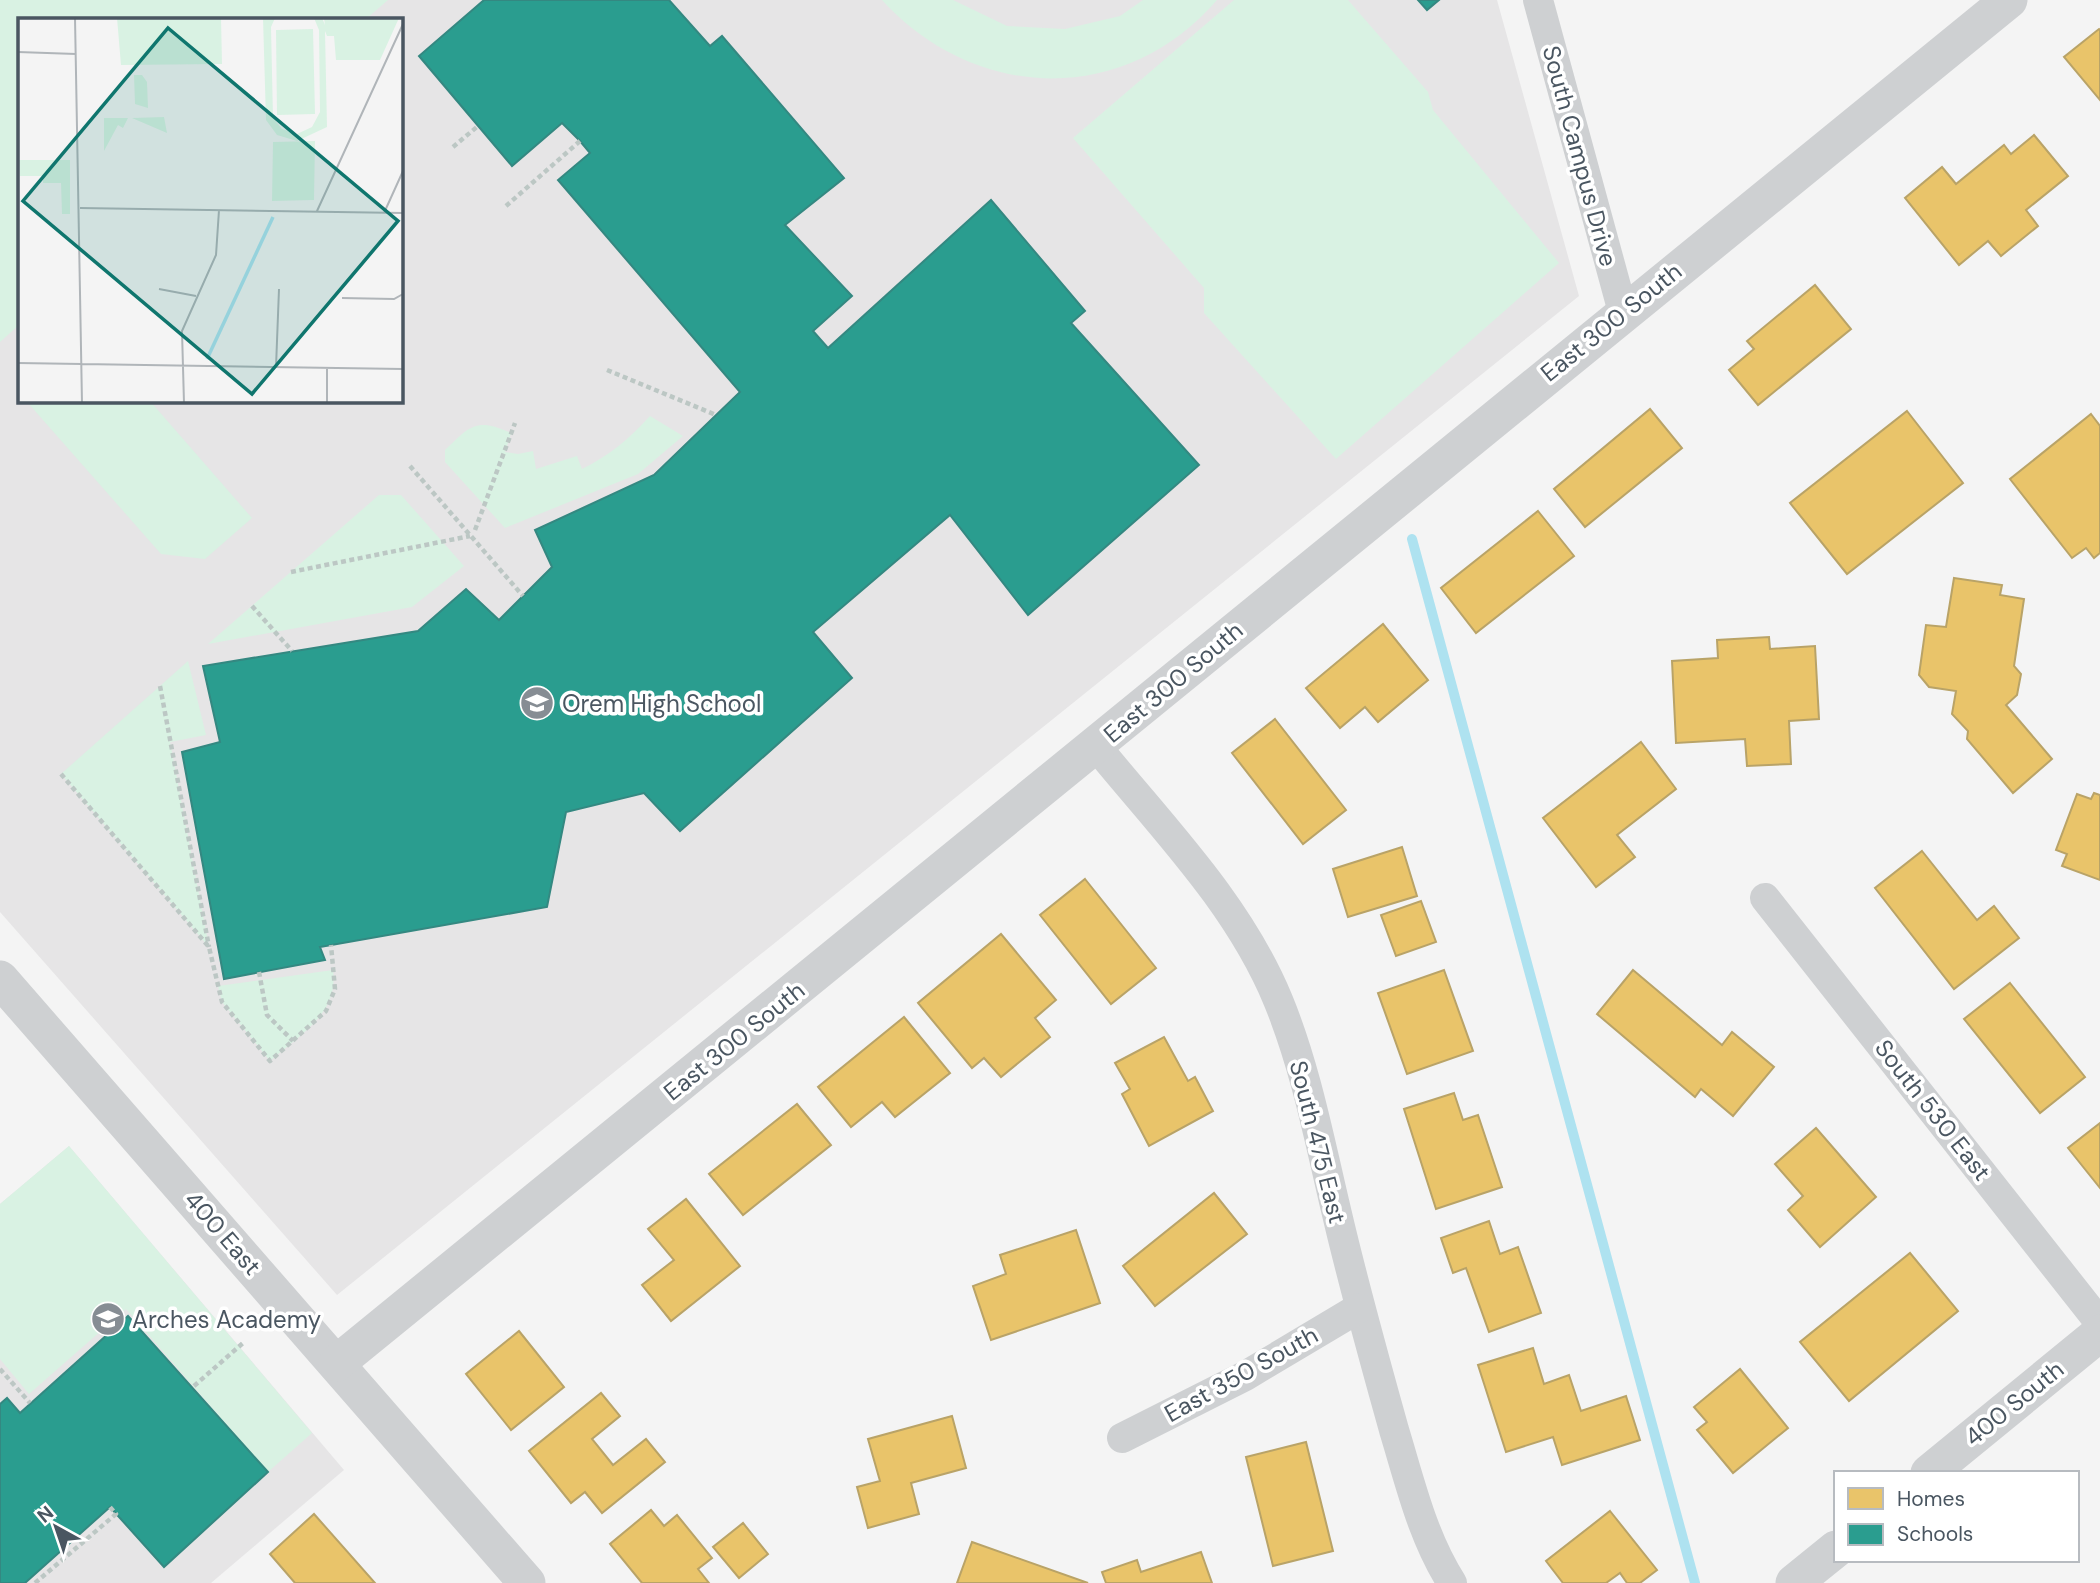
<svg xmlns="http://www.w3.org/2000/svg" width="2100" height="1583" viewBox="0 0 2100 1583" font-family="'DM Sans',sans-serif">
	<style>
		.education { fill: #e6e5e6; fill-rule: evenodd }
		.green { fill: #d9f2e3 }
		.homes { fill: #e9c46a; stroke: #b9a367; stroke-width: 2 }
		.schools { fill: #2a9d8f; stroke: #348881; stroke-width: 2 }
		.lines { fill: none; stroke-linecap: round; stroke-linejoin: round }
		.stream { stroke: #aee2f0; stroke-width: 10 }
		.path { stroke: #bcc7c4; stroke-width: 4.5; stroke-dasharray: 5 3.5; stroke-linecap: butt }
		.minor { stroke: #ced0d2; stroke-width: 30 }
		.tertiary { stroke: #ced0d2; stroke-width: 37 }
		.labels { text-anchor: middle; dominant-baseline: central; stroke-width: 7; stroke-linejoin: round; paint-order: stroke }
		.street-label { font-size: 24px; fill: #4a5661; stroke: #fff }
		.poi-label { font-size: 24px; fill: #4a5661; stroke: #fff; text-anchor: start }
		.inset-river { fill: none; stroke: #aee2f0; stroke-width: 3.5 }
		.inset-road { fill: none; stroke: #b0b5b9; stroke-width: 2 }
		.view { fill: #0f766e; fill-opacity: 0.15; stroke: #0f766e; stroke-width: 3.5 }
		.inset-edge { fill: none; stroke: #4a5661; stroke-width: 3.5 }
	</style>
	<rect width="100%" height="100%" fill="#f4f4f4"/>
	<g class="education">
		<path d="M0,0H1497L1579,296L337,1295L0,912ZM19,19H401V401H19Z"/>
		<polygon points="69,1146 344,1470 211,1583 0,1583 0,1204"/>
	</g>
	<g class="green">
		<polygon points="0,0 388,0 366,19 19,19 19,325 0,342"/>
		<path d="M882,0H953L1007,26L1065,29L1120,16L1143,0H1217C1125,107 975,102 882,0Z"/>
		<polygon points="1234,0 1348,0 1428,92 1433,110 1559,263 1336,459 1204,313 1204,288 1073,138"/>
		<polygon points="31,401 150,401 252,518 205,559 161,554 28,403"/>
		<path d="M650,416L683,436L638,474L505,528L445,462V450C470,426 476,417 511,433L505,452L518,454L533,451L536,469L577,456L582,469C610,455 629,439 650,416Z"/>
		<polygon points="379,495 401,495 464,566 412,607 208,644"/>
		<polygon points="188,661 206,735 170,742 209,947 61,774"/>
		<path d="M333,970C339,1014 299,1035 270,1061L222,1002L218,986Z"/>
		<polygon points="69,1146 312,1433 268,1472 126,1309 29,1394 0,1359 0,1204"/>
	</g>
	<g class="homes">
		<polygon points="2099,29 2100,30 2100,100 2064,57"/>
		<polygon points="2034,135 2068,176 2026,210 2038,226 2001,256 1988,241 1959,265 1905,198 1942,167 1956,184 2004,145 2011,154"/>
		<polygon points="1815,285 1851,329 1758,405 1729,370 1754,349 1747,341"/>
		<polygon points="1650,409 1682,448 1585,527 1554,489"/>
		<polygon points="1907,411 1963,483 1847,574 1790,503"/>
		<polygon points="2091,414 2100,426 2100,553 2094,558 2086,548 2072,558 2010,479"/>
		<polygon points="1538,511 1574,556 1476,633 1441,588"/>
		<polygon points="1954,578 2002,585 2000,595 2024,599 2014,666 2021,674 2017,695 2006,705 2052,759 2013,793 1967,739 1968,731 1952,714 1956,691 1929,687 1919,675 1926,625 1946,627"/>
		<polygon points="1383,624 1428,680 1378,722 1365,707 1340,728 1306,688"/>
		<polygon points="1769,637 1770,649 1815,646 1819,719 1789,721 1791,764 1747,766 1745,739 1676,743 1672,661 1718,658 1717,640"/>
		<polygon points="1275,719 1346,810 1303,844 1232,753"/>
		<polygon points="1641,742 1676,789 1617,835 1635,857 1596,887 1543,818"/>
		<polygon points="2094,793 2100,795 2100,880 2062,866 2067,854 2056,850 2077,794 2091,799"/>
		<polygon points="1402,847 1417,896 1348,917 1333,869"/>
		<polygon points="1922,851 1977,920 1994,906 2019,938 1954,989 1875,888"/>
		<polygon points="1085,879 1156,968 1111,1004 1040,915"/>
		<polygon points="1421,901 1436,942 1396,956 1381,915"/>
		<polygon points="1001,934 1056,1000 1035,1018 1050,1037 1001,1077 984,1058 972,1068 918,1003"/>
		<polygon points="1444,970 1473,1051 1407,1074 1378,993"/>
		<polygon points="1633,970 1722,1045 1732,1032 1774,1067 1733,1116 1701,1089 1695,1097 1597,1014"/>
		<polygon points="2010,983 2085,1077 2040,1113 1964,1019"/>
		<polygon points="904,1017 950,1073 895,1117 882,1102 851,1127 818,1087"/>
		<polygon points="1164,1037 1188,1081 1195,1077 1213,1111 1149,1146 1122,1094 1130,1089 1115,1063"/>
		<polygon points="1454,1093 1463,1120 1478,1115 1502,1187 1436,1209 1404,1109"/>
		<polygon points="797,1104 831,1145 743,1215 709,1174"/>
		<polygon points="2100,1123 2100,1188 2068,1148"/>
		<polygon points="1816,1128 1876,1197 1820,1247 1788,1210 1803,1196 1775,1164"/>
		<polygon points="1214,1193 1247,1234 1155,1306 1123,1266"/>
		<polygon points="686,1199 740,1266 671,1321 642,1285 674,1260 648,1229"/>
		<polygon points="1489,1221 1500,1254 1518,1247 1541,1313 1489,1332 1466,1268 1453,1273 1441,1238"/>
		<polygon points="1076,1230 1100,1303 991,1340 973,1286 1006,1274 1000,1255"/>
		<polygon points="1910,1253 1958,1311 1849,1401 1800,1342"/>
		<polygon points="519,1331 564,1387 511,1430 466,1374"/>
		<polygon points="1533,1348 1544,1384 1569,1375 1581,1411 1626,1396 1640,1440 1562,1465 1553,1437 1506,1452 1478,1365"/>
		<polygon points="1740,1369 1788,1428 1733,1473 1697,1430 1707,1422 1694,1407"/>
		<polygon points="601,1393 620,1416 592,1439 613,1465 646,1439 665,1462 602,1513 585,1492 571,1503 529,1451"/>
		<polygon points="952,1416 966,1468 911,1483 919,1514 868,1528 857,1487 880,1481 868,1439"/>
		<polygon points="1306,1442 1333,1551 1273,1566 1246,1457"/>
		<polygon points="651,1510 664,1526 677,1515 712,1558 698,1569 709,1583 642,1583 610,1544"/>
		<polygon points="1610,1511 1657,1570 1640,1583 1627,1583 1620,1573 1606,1583 1563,1583 1546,1561"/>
		<polygon points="314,1514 375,1583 295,1583 270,1554"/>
		<polygon points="743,1523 768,1554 739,1578 713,1547"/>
		<polygon points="972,1542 1088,1583 957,1583"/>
		<polygon points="1201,1552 1212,1583 1106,1583 1102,1572 1137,1560 1141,1572"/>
	</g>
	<g class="schools">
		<polygon points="484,0 669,0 710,46 722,36 844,178 785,225 852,296 813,331 828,348 991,200 1085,311 1071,323 1199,465 1028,615 950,515 813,632 852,678 680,831 644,793 566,812 547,907 320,947 325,960 224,979 182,752 220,742 203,666 418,631 466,589 499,620 552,567 535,530 654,475 740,392 558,180 590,153 580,141 562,123 512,166 419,56"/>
		<polygon points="1418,0 1439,0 1427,10"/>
		<polygon points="128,1316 268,1472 164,1567 110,1507 25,1583 0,1583 0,1404 7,1398 20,1413"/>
	</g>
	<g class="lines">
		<polyline class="stream" points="1412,539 1695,1583"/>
		<g class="path">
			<polyline points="453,147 478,126"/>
			<polyline points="506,206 580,141"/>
			<polyline points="607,370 716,415"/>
			<polyline points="410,466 523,596"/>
			<polyline points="475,530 515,423"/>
			<polyline points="291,572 470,536"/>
			<polyline points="252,606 292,651"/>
			<polyline points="160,686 209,947"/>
			<polyline points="61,774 209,947 222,1002 270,1061 326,1011 335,989 331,945"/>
			<polyline points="259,972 267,1015 293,1041"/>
			<polyline points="0,1369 30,1403"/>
			<polyline points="194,1386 243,1343"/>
			<polyline points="35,1583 116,1514 110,1507"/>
		</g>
		<g class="minor">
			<polyline points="1538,0 1623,312"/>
			<path d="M1096,746C1161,826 1238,903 1278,1000C1306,1068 1320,1143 1337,1214C1354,1287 1374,1358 1394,1430C1410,1482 1422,1536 1452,1583"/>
			<polyline points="1765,898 2100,1323"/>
			<polyline points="1122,1438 1245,1376 1359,1308"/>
		</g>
		<g class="tertiary">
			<polyline points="0,979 527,1583"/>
			<polyline points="337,1363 2009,0"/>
			<polyline points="1929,1473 2100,1333"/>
			<polyline points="1794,1583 1836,1549"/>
		</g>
	</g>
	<defs>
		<g id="school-disc" transform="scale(1.75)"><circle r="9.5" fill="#868d94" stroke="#fff"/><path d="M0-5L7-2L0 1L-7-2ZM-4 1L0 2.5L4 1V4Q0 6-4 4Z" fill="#fff"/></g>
	</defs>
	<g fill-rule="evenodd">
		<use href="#school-disc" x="537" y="703"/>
		<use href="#school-disc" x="108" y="1319"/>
	</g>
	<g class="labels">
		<g class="street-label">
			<text transform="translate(1580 156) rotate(75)">South Campus Drive</text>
			<text transform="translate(1611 322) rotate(-39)">East 300 South</text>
			<text transform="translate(1173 682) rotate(-40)">East 300 South</text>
			<text transform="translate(734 1041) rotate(-39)">East 300 South</text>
			<text transform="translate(1933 1110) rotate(52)">South 530 East</text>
			<text transform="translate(1318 1142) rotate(76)">South 475 East</text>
			<text transform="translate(223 1233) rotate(49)">400 East</text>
			<text transform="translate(1241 1374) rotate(-29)">East 350 South</text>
			<text transform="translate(2014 1403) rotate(-39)">400 South</text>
		</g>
		<g class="poi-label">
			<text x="562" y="703">Orem High School</text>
			<text x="132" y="1319">Arches Academy</text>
		</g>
	</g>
	<g transform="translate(18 18)">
		<rect width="385" height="385" fill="#f4f4f4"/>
		<path d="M99,0H203L204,46L103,47ZM245,0H257L253,9L255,100L264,111L279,116L294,109L302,94L301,12L296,0H304L307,7L306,0H381L362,42H318L316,18H309L307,13L309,109L279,123L259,117L248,102ZM295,11L297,96L259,97L258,12ZM116,57H124L129,64L130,90L117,86ZM146,99L149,115L114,100ZM110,100L105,110L100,107L86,133V100ZM297,123L296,182L254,183L255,124ZM1,142H52V196H44L43,165H25V158H2Z" fill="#d9f2e3"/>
		<path class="inset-river" d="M189,341L255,199"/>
		<path class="inset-road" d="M57,0L64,385M0,34L58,36M62,190L385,195M299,193L385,6M366,195L385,153M141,271L178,278M324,280L376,281L385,276M0,345L385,351M258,349L261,271M309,350V385M166,385L164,313L198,237L201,192"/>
		<path class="view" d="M150,10L380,203L234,376L5,183Z"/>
		<rect width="385" height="385" class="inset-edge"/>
	</g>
	<rect x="1834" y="1471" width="245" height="91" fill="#ffffff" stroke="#b7bbc0" stroke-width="2"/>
	<rect x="1848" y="1488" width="35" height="21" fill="#e9c46a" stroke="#b7bbc0" stroke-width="2"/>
	<text x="1897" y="1506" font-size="21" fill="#4a5661">Homes</text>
	<rect x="1848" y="1524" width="35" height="21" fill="#2a9d8f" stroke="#b7bbc0" stroke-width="2"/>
	<text x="1897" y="1541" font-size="21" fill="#4a5661">Schools</text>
	<g transform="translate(56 1527) rotate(320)" stroke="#ffffff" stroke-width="5" paint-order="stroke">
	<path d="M0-5L12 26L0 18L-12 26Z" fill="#4a5661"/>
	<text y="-10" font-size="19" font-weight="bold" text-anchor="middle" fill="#4a5661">N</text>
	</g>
</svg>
